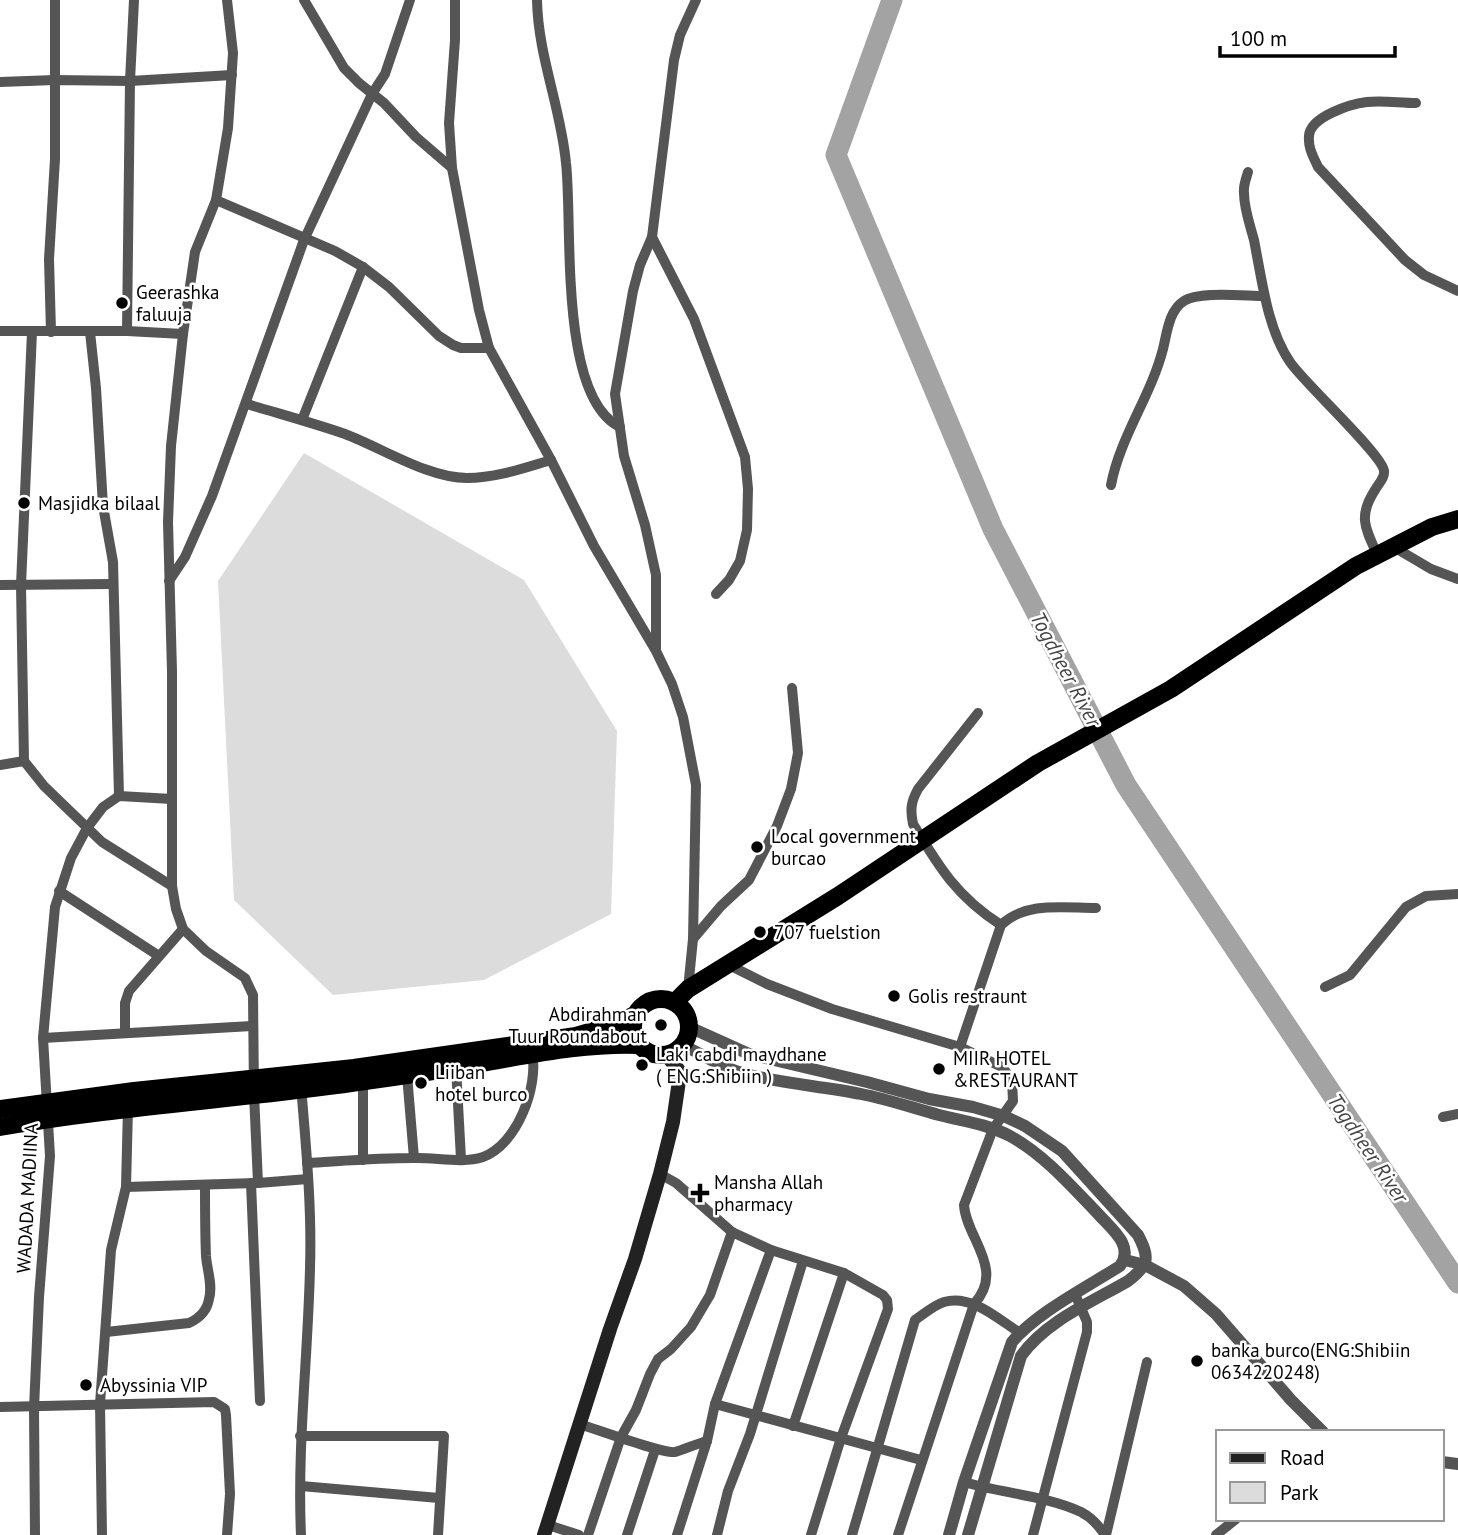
<svg xmlns="http://www.w3.org/2000/svg" width="1458" height="1535" viewBox="0 0 1458 1535" font-family="'PT Sans',sans-serif">
	<style>
		.green { fill: #dcdcdc }
		.lines { fill: none; stroke-linecap: round; stroke-linejoin: round }
		.river { stroke: #a3a3a3; stroke-width: 21 }
		.minor { stroke: #555; stroke-width: 10 }
		.tertiary { stroke: #555; stroke-width: 12 }
		.secondary { stroke: #222; stroke-width: 14 }
		.trunk { stroke: #000; stroke-width: 18 }
		.poi-dot { fill: #000; stroke: #fff; stroke-width: 2.5 }
		.labels { text-anchor: middle; dominant-baseline: central; stroke-width: 5; stroke-linejoin: round; paint-order: stroke }
		.poi-label { font-size: 19px; fill: #000; stroke: #fff; text-anchor: start }
		.street-label { font-size: 19px; fill: #000; stroke: #fff }
		.water-label { font-size: 21px; font-style: italic; fill: #444; stroke: #fff }
	</style>
	<rect width="100%" height="100%" fill="#fff"/>
	<polygon class="green" points="304,453 524,580 617,731 611,914 484,980 333,995 234,900 218,581"/>
	<g class="lines">
		<polyline class="river" points="892,0 836,155 993,529 1126,785 1458,1283"/>
		<g class="minor">
			<polyline points="227,0 233,53 228,128 216,200 195,252 183,334 171,446 168,522 172,672 172,886 176,909 183,929 206,951 245,978 253,995 254,1094 258,1183"/>
			<polyline points="304,0 344,68 359,83 384,103 416,137 452,168"/>
			<polyline points="455,0 455,40 449,123 452,168 479,310 489,348 551,460 594,546 656,651 672,684 683,717 696,785 693,939 688,989"/>
			<path d="M537,0C538,56 561,108 566,163C573,224 558,397 620,427"/>
			<polyline points="0,82 55,80 130,81 232,75"/>
			<path d="M1416,103C1400,103 1382,100 1367,102C1350,104 1310,117 1309,136C1308,148 1313,156 1318,167L1405,260L1424,275L1458,291"/>
			<path d="M1248,172C1246,179 1243,186 1244,193C1244,209 1250,225 1254,240C1262,280 1267,328 1290,362C1304,383 1383,455 1384,471C1385,478 1378,484 1375,490C1358,516 1365,528 1377,554"/>
			<polyline points="216,200 335,251 363,267 389,287 439,336 453,345 461,348 489,348"/>
			<polyline points="652,237 694,319 745,457 748,489 747,530 740,561 729,580 716,594"/>
			<polyline points="0,331 127,331 183,334"/>
			<polyline points="127,331 130,81 134,0"/>
			<polyline points="32,332 21,585 24,761 44,786 102,842 172,886"/>
			<polyline points="51,332 49,259 55,159 55,0"/>
			<polyline points="90,332 96,388 103,506 113,562 119,796"/>
			<path d="M247,404C280,414 313,423 345,434C382,448 428,478 467,478C496,478 524,468 551,460"/>
			<polyline points="302,420 363,267"/>
			<path d="M1111,485C1120,437 1151,396 1163,349C1167,333 1169,310 1184,301C1198,291 1245,296 1264,296"/>
			<polyline points="1392,546 1431,569 1458,579"/>
			<polyline points="169,581 185,557 212,496 304,240 372,94 385,74 410,0"/>
			<polyline points="0,585 113,584"/>
			<polyline points="656,649 656,575 645,525 624,456 615,394 633,291 640,265 652,237 674,60 680,35 696,0"/>
			<path d="M978,713L918,789C911,802 910,809 913,824C939,867 957,897 1001,925"/>
			<polyline points="0,765 24,761"/>
			<polyline points="59,891 159,956"/>
			<polyline points="693,939 721,906 749,880 777,826 791,789 798,753 792,688"/>
			<path d="M727,964L767,984L832,1009L960,1047L1002,1067L1012,1080L1013,1101L993,1129L964,1205C966,1238 1006,1269 974,1304L898,1535"/>
			<polyline points="1325,987 1350,975 1406,907 1426,896 1458,894"/>
			<polyline points="125,1032 125,1003 129,991 183,929"/>
			<polyline points="43,1038 252,1026"/>
			<path d="M960,1047L1001,925C1026,901 1064,908 1096,908"/>
			<polyline points="456,1067 461,1159"/>
			<polyline points="407,1075 414,1158"/>
			<polyline points="363,1082 363,1160"/>
			<path d="M301,1086C306,1146 312,1208 310,1268C308,1357 297,1446 301,1535"/>
			<polyline points="1443,1117 1458,1114"/>
			<path d="M307,1163C342,1161 378,1158 413,1158C435,1157 462,1164 483,1157C517,1145 539,1086 532,1053"/>
			<polyline points="660,1174 676,1183 732,1232 771,1250 844,1273 883,1295 887,1300 888,1309 841,1438 811,1535"/>
			<polyline points="251,1183 260,1401"/>
			<polyline points="126,1187 258,1183 308,1179"/>
			<path d="M106,1332L189,1323C200,1318 207,1311 209,1299C213,1285 207,1270 206,1256C205,1232 205,1209 205,1185"/>
			<polyline points="715,1404 921,1460"/>
			<polyline points="0,1407 214,1402 225,1409 226,1415 230,1494 227,1535"/>
			<path d="M579,1424C596,1429 663,1454 675,1452C685,1449 696,1444 707,1441"/>
			<polyline points="793,1426 844,1273"/>
			<polyline points="300,1436 444,1436 438,1535"/>
			<path d="M964,1482C1001,1493 1047,1496 1081,1512C1091,1517 1099,1526 1105,1535"/>
			<polyline points="301,1486 439,1498"/>
			<polyline points="548,1525 579,1535"/>
			<polyline points="35,1535 34,1408 39,1297 50,1156 43,1038 55,907 71,858 87,828 103,807 119,796 172,799"/>
			<polyline points="102,1535 100,1404 111,1250 126,1187 128,1108"/>
			<polyline points="588,1535 621,1437 636,1410 650,1374 658,1359 671,1349 691,1327 710,1295 732,1232"/>
			<polyline points="627,1535 655,1450"/>
			<polyline points="677,1535 707,1441 715,1404 771,1250"/>
			<polyline points="717,1535 728,1491 750,1434 803,1261"/>
			<path d="M852,1535L915,1320C924,1314 934,1305 944,1302C972,1294 998,1319 1020,1333"/>
			<polyline points="1033,1535 1087,1332 1087,1322 1075,1294"/>
			<polyline points="1106,1535 1147,1362"/>
			<polyline points="1216,1535 1236,1519"/>
		</g>
		<g class="tertiary">
			<path d="M689,1027L749,1054L867,1082L929,1099L973,1107L1004,1116L1025,1126L1062,1151L1138,1235C1150,1258 1149,1265 1128,1281C1092,1302 1046,1321 1021,1356L968,1535"/>
			<path d="M683,1045C703,1055 724,1069 746,1074C783,1084 823,1086 861,1094C887,1099 913,1108 939,1115C963,1121 987,1124 1010,1136C1045,1155 1074,1189 1101,1217C1114,1231 1134,1247 1120,1266C1087,1287 1036,1313 1012,1342L964,1482L949,1535"/>
			<polyline points="1125,1260 1145,1265 1184,1286 1216,1314 1291,1400 1323,1432"/>
			<polyline points="1442,1462 1458,1464"/>
		</g>
		<polyline class="secondary" points="544,1535 610,1329 635,1259 660,1174 673,1122 679,1081 678,1069 666,1055"/>
		<g class="trunk">
			<circle cx="661" cy="1027" r="28"/>
			<polyline points="675,1002 688,989 838,896 1038,763 1171,689 1356,566 1432,527 1458,519"/>
			<polyline points="0,1109 134,1091 354,1068 576,1036 614,1025 635,1015"/>
			<path d="M0,1127C121,1106 244,1099 365,1081C404,1076 443,1070 481,1063C534,1054 586,1043 639,1045"/>
		</g>
	</g>
	<g class="poi-dot">
		<circle cx="122" cy="303" r="7"/>
		<circle cx="24" cy="503" r="7"/>
		<circle cx="757" cy="847" r="7"/>
		<circle cx="760" cy="932" r="7"/>
		<circle cx="894" cy="996" r="7"/>
		<circle cx="661" cy="1025" r="7"/>
		<circle cx="642" cy="1065" r="7"/>
		<circle cx="939" cy="1069" r="7"/>
		<circle cx="421" cy="1083" r="7"/>
		<path d="M696.5 1182.5h7v7h7v7h-7v7h-7v-7h-7v-7h7z"/>
		<circle cx="1197" cy="1361" r="7"/>
		<circle cx="86" cy="1385" r="7"/>
	</g>
	<g class="labels">
		<g class="poi-label">
			<text x="136" y="292">Geerashka<tspan x="136" dy="22">faluuja</tspan></text>
			<text x="38" y="503">Masjidka bilaal</text>
			<text x="771" y="836">Local government<tspan x="771" dy="22">burcao</tspan></text>
			<text x="774" y="932">707 fuelstion</text>
			<text x="908" y="996">Golis restraunt</text>
			<text x="647" y="1014" text-anchor="end">Abdirahman<tspan x="647" dy="22">Tuur Roundabout</tspan></text>
			<text x="656" y="1054">Laki cabdi maydhane<tspan x="656" dy="22">( ENG:Shibiin )</tspan></text>
			<text x="953" y="1058">MIIR HOTEL<tspan x="953" dy="22">&amp;RESTAURANT</tspan></text>
			<text x="435" y="1072">Liiban<tspan x="435" dy="22">hotel burco</tspan></text>
			<text x="714" y="1182">Mansha Allah<tspan x="714" dy="22">pharmacy</tspan></text>
			<text x="1211" y="1350">banka burco(ENG:Shibiin<tspan x="1211" dy="22">0634220248)</tspan></text>
			<text x="100" y="1385">Abyssinia VIP</text>
		</g>
		<g class="street-label">
			<text transform="translate(27 1198) rotate(-87)">WADADA MADIINA</text>
		</g>
		<g class="water-label">
			<text transform="translate(1066 669) rotate(62)">Togdheer River</text>
			<text transform="translate(1368 1148) rotate(56)">Togdheer River</text>
		</g>
	</g>
	<rect x="1216" y="1430" width="228" height="91" fill="#ffffff" stroke="#999999" stroke-width="2"/>
	<rect x="1230" y="1453" width="35" height="10" fill="#222222" stroke="#999999" stroke-width="2"/>
	<text x="1280" y="1465" font-size="21" fill="#000000">Road</text>
	<rect x="1230" y="1482" width="35" height="21" fill="#dcdcdc" stroke="#999999" stroke-width="2"/>
	<text x="1280" y="1500" font-size="21" fill="#000000">Park</text>
	<path d="M1220 46v10h175v-10" fill="none" stroke="#000000" stroke-width="3.5"/>
	<text x="1230" y="46" font-size="21" fill="#000000" stroke="#ffffff" stroke-width="5" paint-order="stroke">100 m</text>
</svg>
